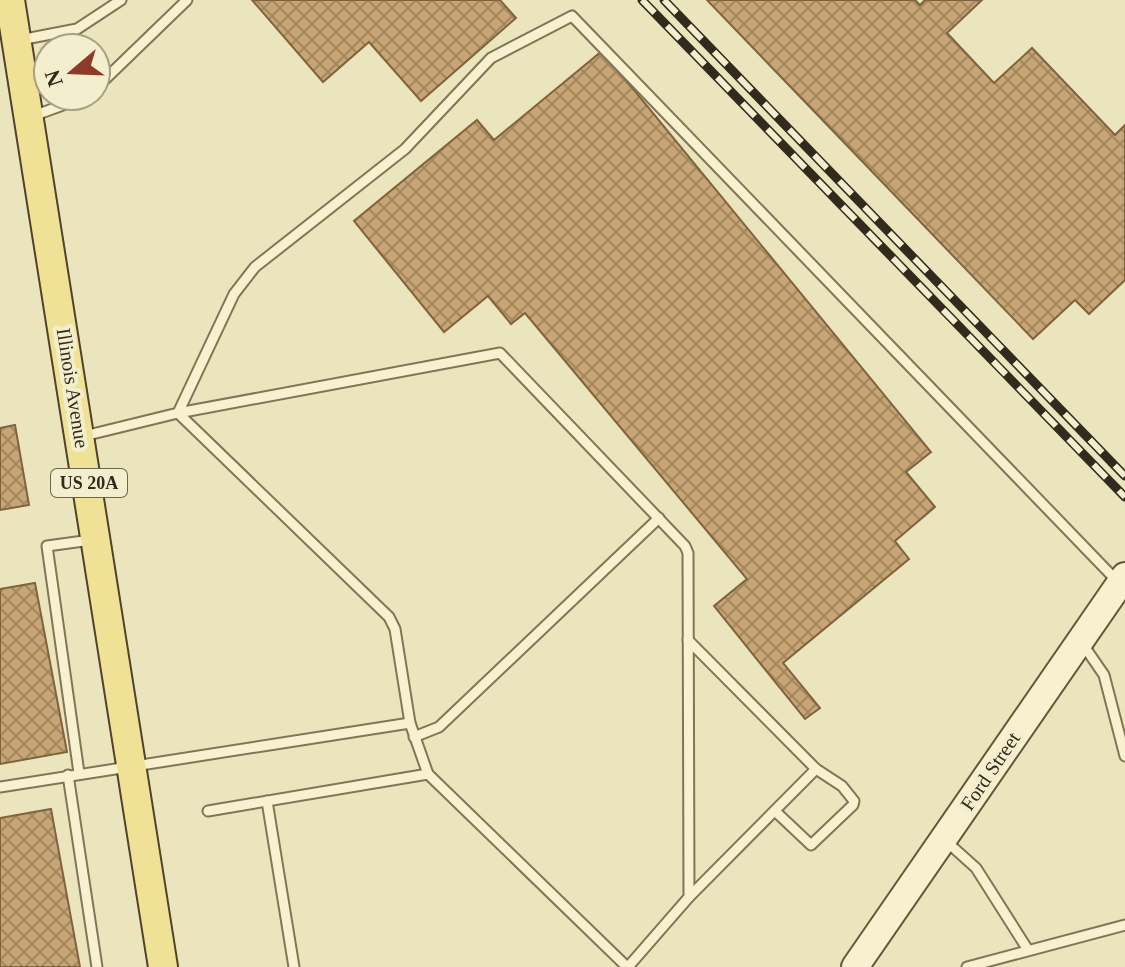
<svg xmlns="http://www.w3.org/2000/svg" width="1125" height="967" viewBox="0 0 1125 967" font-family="Georgia,serif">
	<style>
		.building { fill: url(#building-cross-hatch); stroke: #81633e; stroke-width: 2 }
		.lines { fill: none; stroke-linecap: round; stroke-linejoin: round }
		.lane-casing { stroke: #827557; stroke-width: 13 }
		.secondary-casing { stroke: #64563b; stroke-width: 30 }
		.primary-casing { stroke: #50422c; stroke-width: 32 }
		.lane { stroke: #f7f1d0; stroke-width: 9 }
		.secondary { stroke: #f7f1d0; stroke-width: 26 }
		.primary { stroke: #efe195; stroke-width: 28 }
		.rail-casing { stroke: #322a1c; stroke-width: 9 }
		.rail { stroke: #f3eecd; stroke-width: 6; stroke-dasharray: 18; stroke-linecap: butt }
		.labels { text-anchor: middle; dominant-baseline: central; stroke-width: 8; stroke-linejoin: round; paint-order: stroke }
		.shield { fill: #f3eecd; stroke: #6c6551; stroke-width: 2 }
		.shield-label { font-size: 18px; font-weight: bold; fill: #322a1c }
		.street-label { font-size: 20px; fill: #322a1c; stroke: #f3eecd }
	</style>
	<defs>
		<pattern id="building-cross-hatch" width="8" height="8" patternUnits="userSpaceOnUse" patternTransform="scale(2)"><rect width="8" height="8" fill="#c8a575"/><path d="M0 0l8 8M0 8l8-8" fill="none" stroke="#a3875f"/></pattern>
	</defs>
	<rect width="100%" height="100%" fill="#ebe5be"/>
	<g class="building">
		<polygon points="252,0 500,0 516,18 421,101 369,42 323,82"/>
		<polygon points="707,0 915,0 920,5 925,0 982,0 947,33 994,83 1032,48 1115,135 1125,125 1125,280 1089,314 1075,300 1033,339"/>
		<polygon points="602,51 931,452 906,472 935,507 895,541 909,559 783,663 820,708 805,719 714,606 747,579 525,313 511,324 488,296 444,332 354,221 477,120 494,140"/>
		<polygon points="15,425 29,505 0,510 0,428"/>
		<polygon points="35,583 67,752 0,764 0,589"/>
		<polygon points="51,809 80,967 0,967 0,818"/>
	</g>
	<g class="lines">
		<g class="lane-casing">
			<g id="lane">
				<polyline points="20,40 77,29 121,0"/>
				<polyline points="96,88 187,0"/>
				<polyline points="33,116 88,96"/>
				<polyline points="178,413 500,353 685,546 688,553 689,897 628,967"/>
				<polyline points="178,413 389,617 395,629 410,723 428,774 627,967"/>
				<polyline points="84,436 178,413 234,294 255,267 405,149 491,58 572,16 1117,581"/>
				<polyline points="688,640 816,769 842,786 854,801 853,805 811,845 775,811"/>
				<polyline points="1082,643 1104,675 1125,756"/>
				<polyline points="414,737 439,727 659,518"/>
				<polyline points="79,773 47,546 91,540"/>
				<polyline points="68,775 97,967"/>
				<polyline points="0,787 410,723"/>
				<polyline points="267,801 294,967"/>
				<polyline points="208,811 428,774"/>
				<polyline points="947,842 976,868 1028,950"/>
				<polyline points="689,897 816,769"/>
				<polyline points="967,967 1125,925"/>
			</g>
		</g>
		<g class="secondary-casing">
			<polyline id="secondary" points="855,967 1125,576"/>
		</g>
		<g class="primary-casing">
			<polyline id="primary" points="10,0 163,967"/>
		</g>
		<use href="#lane" class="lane"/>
		<use href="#secondary" class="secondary"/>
		<use href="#primary" class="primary"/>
		<g class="rail-casing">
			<g id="rail">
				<polyline points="642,0 1125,497"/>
				<polyline points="664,0 1125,476"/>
			</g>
		</g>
		<use href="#rail" class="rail"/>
	</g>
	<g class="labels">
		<rect class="shield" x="51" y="469" width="76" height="28" rx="6"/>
		<g class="shield-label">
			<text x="89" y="483">US 20A</text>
		</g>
		<g class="street-label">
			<text transform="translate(73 388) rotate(81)">Illinois Avenue</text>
			<text transform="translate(990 771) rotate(-56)">Ford Street</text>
		</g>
	</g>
	<g transform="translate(72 72) rotate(251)"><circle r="38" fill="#f3eecd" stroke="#a6a086" stroke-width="2"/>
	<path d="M0-6L14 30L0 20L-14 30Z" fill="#8f392a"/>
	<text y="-12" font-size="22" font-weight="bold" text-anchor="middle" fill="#322a1c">N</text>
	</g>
</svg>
